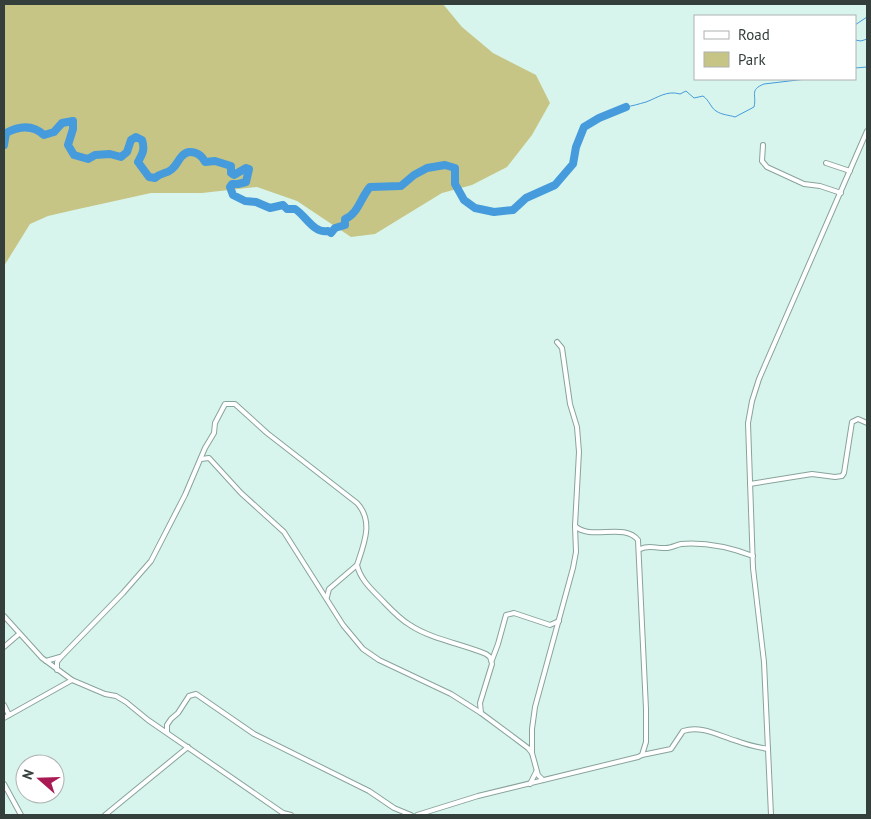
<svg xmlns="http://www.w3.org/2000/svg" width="871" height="819" viewBox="0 0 871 819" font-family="'PT Sans',sans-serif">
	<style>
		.green { fill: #c7c586 }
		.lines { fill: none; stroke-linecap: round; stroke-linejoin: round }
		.stream { stroke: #459bdb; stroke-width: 1 }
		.river { stroke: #459bdb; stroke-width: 8 }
		.minor-casing { stroke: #88a39b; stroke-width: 6 }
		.minor { stroke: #fff; stroke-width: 4 }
	</style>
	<rect width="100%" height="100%" fill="#d8f5ed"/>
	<polygon class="green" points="4,4 443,4 462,27 493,53 536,75 550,103 532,135 507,167 472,185 442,193 375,234 351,237 297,201 257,187 202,193 151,193 74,210 48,216 30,224 4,266"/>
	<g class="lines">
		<g class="stream">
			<polyline points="855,25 867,17"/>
			<polyline points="855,40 861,41 867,39"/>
			<polyline points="855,68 867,67"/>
			<path d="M626,107C632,106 639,104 646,102C657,98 667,90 680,94L686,91L694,98L703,96C709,100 711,108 716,111C722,115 729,115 735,117L754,107C757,95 749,90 764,84L806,79"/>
		</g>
		<path class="river" d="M4,145L6,133C19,126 32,124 44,135L54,132L62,123L73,121V129L68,145L74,155L88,159L95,155L110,154L121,157L127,152L131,140L136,137L142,140C145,149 143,153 138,162L149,177L155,178C162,172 167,174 172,169C177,165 178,160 182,156C189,148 201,153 205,162L215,161L231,166V173L234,175L246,168L249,169L246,182L238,184H232L230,187L233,195L245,201L256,202L270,208L283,205L287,209H295C306,216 314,234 328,231L331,233L335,228L345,225V219C358,214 361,197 370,187L401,186L414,175L427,168L445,165L455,168V184L464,200L475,208L494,212L513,210L526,198L555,185L573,164L576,147L584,127L599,118L626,107"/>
		<g class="minor-casing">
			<g id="minor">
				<polyline points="763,145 762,161 767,167 804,184 820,186 841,193"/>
				<polyline points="826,163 850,171"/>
				<polyline points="201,459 209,458 241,493 284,532 343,625 363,649 379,660 451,694 481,713"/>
				<polyline points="750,484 812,474 835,477 842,476 844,473 852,422 858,419 867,423"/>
				<path d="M640,549C651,544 655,549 666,548C671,548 676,545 681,544C706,542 729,547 753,556"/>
				<polyline points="327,597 329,589 357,565"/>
				<polyline points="4,616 42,658 72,680"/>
				<polyline points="4,647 19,634"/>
				<polyline points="492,660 498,644 506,615 514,613 550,625 559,621"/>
				<polyline points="46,661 60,657"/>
				<path d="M57,670V662L61,657L123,593L151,561L185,495L205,448L214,433L215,423L225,404H235L267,433L357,503C374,521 364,544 357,565C360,578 369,587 378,596C388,606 398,618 410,625C431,639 462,644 486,654L490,657L492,664L480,703L481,713L528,748L532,753L538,775L543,780"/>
				<polyline points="4,705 9,715"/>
				<polyline points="4,718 72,680 105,694 116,696 126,702 148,720 283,813 291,815"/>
				<polyline points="167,732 167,725 171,719 178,713 189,696 196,694 254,734 369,791 394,808 411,815"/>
				<polyline points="532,753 532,729 535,707 573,568 576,552 575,526"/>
				<path d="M642,755L671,749L683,731C702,725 719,736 737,741C747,745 757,747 768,749"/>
				<polyline points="4,784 21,815"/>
				<polyline points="530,784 536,772"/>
				<polyline points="105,815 188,747"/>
				<path d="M417,815L478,796L638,757L642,755L646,742V709L638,540C624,522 591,541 575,526L579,452L577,427L570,404L562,348L557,342"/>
				<polyline points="771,815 764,662 753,568 748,423 752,401 759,379 867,131"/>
			</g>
		</g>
		<use href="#minor" class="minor"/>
	</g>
	<rect width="871" height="819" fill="none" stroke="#343f3c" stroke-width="10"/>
	<rect x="694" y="15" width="162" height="65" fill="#ffffff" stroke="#aeb2b1"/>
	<rect x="704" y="31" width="25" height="8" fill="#ffffff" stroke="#aeb2b1"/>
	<text x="738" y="40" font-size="15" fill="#343f3c">Road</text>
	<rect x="704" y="52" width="25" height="15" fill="#c7c586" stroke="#aeb2b1"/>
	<text x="738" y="65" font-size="15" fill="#343f3c">Park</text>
	<g transform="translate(40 779) rotate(290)"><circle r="24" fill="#ffffff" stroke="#aeb2b1"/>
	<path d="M0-4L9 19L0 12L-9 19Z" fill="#a91954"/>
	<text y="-8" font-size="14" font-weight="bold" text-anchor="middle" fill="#343f3c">N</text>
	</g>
</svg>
